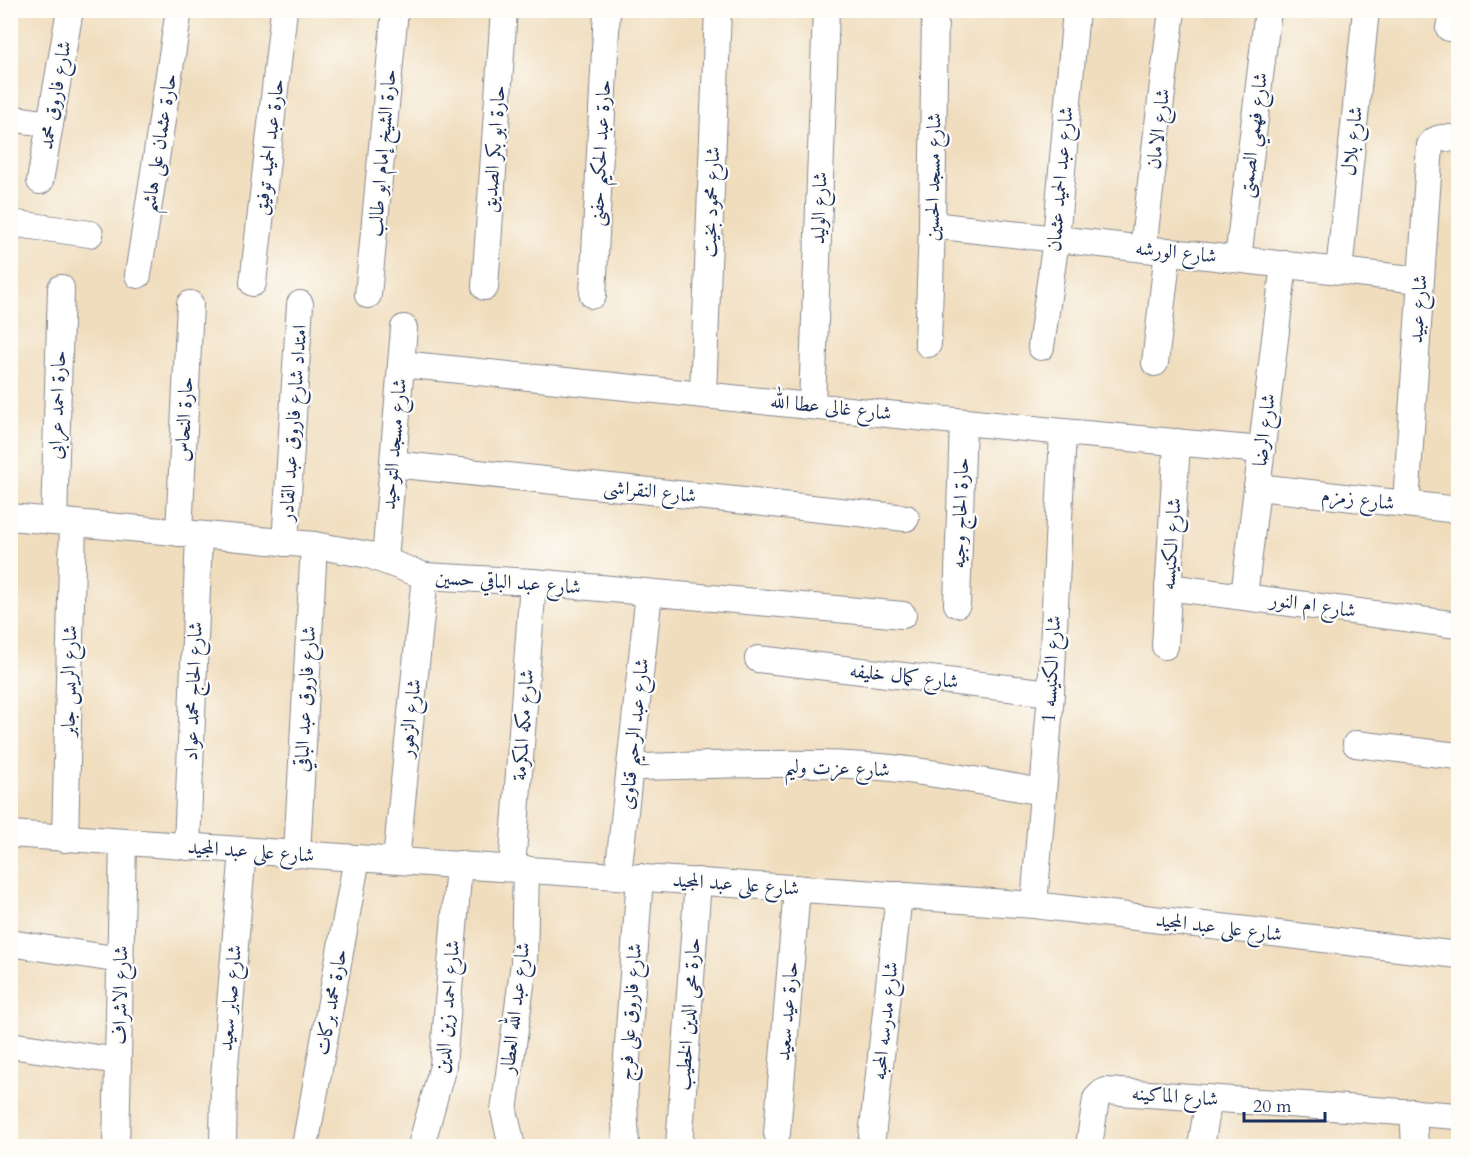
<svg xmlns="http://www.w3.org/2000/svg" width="1469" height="1157" viewBox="0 0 1469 1157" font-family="Cardo,Amiri,serif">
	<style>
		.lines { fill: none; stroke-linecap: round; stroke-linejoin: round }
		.minor-casing { stroke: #86868e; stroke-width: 28 }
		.minor { stroke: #fff; stroke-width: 26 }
		.labels { text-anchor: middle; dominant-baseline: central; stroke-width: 4.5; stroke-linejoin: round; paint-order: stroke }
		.street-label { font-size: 20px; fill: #1b2f5e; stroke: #fdfcf7 }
	</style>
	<rect width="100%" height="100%" fill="#fdfcf7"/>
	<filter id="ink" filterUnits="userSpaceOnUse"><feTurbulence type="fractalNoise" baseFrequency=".0167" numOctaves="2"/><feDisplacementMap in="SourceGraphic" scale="12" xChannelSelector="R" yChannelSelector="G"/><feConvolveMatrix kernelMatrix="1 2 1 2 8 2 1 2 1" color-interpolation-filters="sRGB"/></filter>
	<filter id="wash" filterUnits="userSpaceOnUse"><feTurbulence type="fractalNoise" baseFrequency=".008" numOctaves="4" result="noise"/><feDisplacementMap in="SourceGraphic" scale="24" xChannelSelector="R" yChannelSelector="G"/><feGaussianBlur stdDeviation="1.35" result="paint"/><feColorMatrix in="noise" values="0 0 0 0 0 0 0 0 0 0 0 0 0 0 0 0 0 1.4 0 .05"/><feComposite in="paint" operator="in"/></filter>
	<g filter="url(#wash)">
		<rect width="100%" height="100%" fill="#f0ddbd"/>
	</g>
	<g filter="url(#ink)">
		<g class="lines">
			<g class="minor-casing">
				<g id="minor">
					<polyline points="1449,28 1458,29"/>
					<polyline points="10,118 50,124"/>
					<polyline points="40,181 70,10"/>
					<polyline points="10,223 90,234"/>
					<polyline points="932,225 1420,280"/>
					<polyline points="1143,248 1172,10"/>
					<polyline points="1238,259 1268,10"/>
					<polyline points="1339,271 1366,10"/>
					<polyline points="138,275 179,10"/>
					<polyline points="253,283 284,10"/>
					<polyline points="485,287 504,10"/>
					<polyline points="368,295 395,10"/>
					<polyline points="593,295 607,10"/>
					<polyline points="928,344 932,225 935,10"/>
					<polyline points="1041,347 1056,239 1076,10"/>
					<polyline points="1155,363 1168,251"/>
					<polyline points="401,364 1063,432 1262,450"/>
					<polyline points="703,394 718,10"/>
					<polyline points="812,405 826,10"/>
					<polyline points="393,464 906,518"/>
					<polyline points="1257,487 1458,510"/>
					<path d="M1406,504L1430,145C1438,135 1447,138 1458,139"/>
					<polyline points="10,517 314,545 369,555 425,576 533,582 903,615"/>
					<polyline points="54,521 61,288"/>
					<polyline points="179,533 190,304"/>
					<polyline points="285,543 300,304"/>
					<polyline points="385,560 404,328"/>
					<polyline points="1168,587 1458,625"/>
					<polyline points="1244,596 1284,264"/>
					<polyline points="957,604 963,422"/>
					<polyline points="1165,646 1177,442"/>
					<polyline points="758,659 1051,693"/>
					<polyline points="1356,744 1458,756"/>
					<path d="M630,767C712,766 800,760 881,767C935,772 989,783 1043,792"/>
					<polyline points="10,834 1034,905 1458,955"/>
					<polyline points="65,839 73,523"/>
					<polyline points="187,847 199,535"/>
					<polyline points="297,853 314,545"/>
					<polyline points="396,860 425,576"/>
					<polyline points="512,868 533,582"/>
					<polyline points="618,875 649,593"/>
					<polyline points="1034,905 1051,693 1063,432"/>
					<polyline points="10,943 121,960"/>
					<polyline points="10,1045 118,1061"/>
					<polyline points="1413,1112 1415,1146"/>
					<polyline points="777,1133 797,888"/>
					<polyline points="116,1146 123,843"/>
					<polyline points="223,1146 224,1077 243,850"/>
					<polyline points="305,1146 357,858"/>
					<polyline points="421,1146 443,1066 459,864"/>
					<polyline points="512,1146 504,1111 524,963 526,869"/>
					<polyline points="626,1146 624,1100 640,877"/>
					<polyline points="679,1146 698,881"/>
					<polyline points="871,1146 899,895"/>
					<polyline points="1089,1146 1096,1099 1102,1093 1106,1091 1458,1116"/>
					<polyline points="1201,1146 1209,1098"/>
				</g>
			</g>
			<use href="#minor" class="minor"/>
		</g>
	</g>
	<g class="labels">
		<g class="street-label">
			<text transform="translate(55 95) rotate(-80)">شارع فاروق محمد</text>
			<text transform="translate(1158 129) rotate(-83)">شارع الامان</text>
			<text transform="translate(1253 135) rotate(-83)">شارع فهمي الصمتى</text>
			<text transform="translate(1352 141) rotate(-84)">شارع بلال</text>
			<text transform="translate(159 143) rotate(-81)">حارة عثمان على هاشم</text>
			<text transform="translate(269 147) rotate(-83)">حارة عبد الحميد توفيق</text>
			<text transform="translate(494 149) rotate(-86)">حارة ابو بكر الصديق</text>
			<text transform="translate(382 153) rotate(-85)">حارة الشيخ إمام ابو طالب</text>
			<text transform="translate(600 153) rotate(-87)">حارة عبد الحكيم حفنى</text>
			<text transform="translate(933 177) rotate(-89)">شارع مسجد الحسين</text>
			<text transform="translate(1060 179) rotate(-85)">شارع عبد الحميد عثمان</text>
			<text transform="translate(711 202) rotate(-88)">شارع محمود بخيت</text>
			<text transform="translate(819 208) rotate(-88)">شارع الوليد</text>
			<text transform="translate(1176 252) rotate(6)">شارع الورشه</text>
			<text transform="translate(1418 309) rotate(-86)">شارع عبيد</text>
			<text transform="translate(57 405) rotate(-88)">حارة احمد عرابى</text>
			<text transform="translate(831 407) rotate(6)">شارع غالى عطا الله</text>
			<text transform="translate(184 419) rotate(-87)">حارة النحاس</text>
			<text transform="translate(293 423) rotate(-86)">امتداد شارع فاروق عبد القادر</text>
			<text transform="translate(1264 430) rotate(-83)">شارع الرضا</text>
			<text transform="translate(394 444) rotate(-85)">شارع مسجد التوحيد</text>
			<text transform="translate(650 491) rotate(6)">شارع النقراشى</text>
			<text transform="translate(1358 499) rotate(7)">شارع زمزم</text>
			<text transform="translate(960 513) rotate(-88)">حارة الحاج وجيه</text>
			<text transform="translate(1171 544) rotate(-86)">شارع الكنيسه</text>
			<text transform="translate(508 582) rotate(4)">شارع عبد الباقي حسين</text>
			<text transform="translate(1313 605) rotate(8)">شارع ام النور</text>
			<text transform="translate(1051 669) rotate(-87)">شارع الكنيسه 1</text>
			<text transform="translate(904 676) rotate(6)">شارع كمال خليفه</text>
			<text transform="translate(69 681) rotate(-89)">شارع الريس جابر</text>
			<text transform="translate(193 691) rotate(-88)">شارع الحاج محمد عواد</text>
			<text transform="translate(305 699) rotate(-87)">شارع فاروق عبد الباقي</text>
			<text transform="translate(410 718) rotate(-84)">شارع الزهور</text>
			<text transform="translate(523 725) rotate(-86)">شارع مكه المكرمة</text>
			<text transform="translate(634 734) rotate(-84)">شارع عبد الرحيم قناوى</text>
			<text transform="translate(837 768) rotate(2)">شارع عزت وليم</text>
			<text transform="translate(251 851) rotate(4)">شارع على عبد المجيد</text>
			<text transform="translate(736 884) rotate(4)">شارع على عبد المجيد</text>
			<text transform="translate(1219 927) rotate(7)">شارع على عبد المجيد</text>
			<text transform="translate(120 995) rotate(-89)">شارع الاشراف</text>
			<text transform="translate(230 998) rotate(-85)">شارع صابر سعيد</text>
			<text transform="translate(331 1002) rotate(-80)">حارة محمد بركات</text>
			<text transform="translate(447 1007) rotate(-85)">شارع احمد زين الدين</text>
			<text transform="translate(515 1008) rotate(-83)">شارع عبد الله العطار</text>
			<text transform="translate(787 1011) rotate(-85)">حارة عيد سعيد</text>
			<text transform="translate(630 1012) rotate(-86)">شارع فاروق على فرج</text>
			<text transform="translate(688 1014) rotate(-86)">حارة محى الدين الخطيب</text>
			<text transform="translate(885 1021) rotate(-84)">شارع مدرسه المحبه</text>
			<text transform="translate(1175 1096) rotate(4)">شارع الماكينه</text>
		</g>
	</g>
	<rect width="1469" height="1157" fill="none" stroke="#fdfcf7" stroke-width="36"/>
	<path d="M1244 1112v9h81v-9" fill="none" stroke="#1b2f5e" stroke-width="3"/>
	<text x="1253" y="1112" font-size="18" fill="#1b2f5e" stroke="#fdfcf7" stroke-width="4.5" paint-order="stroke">20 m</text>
</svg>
